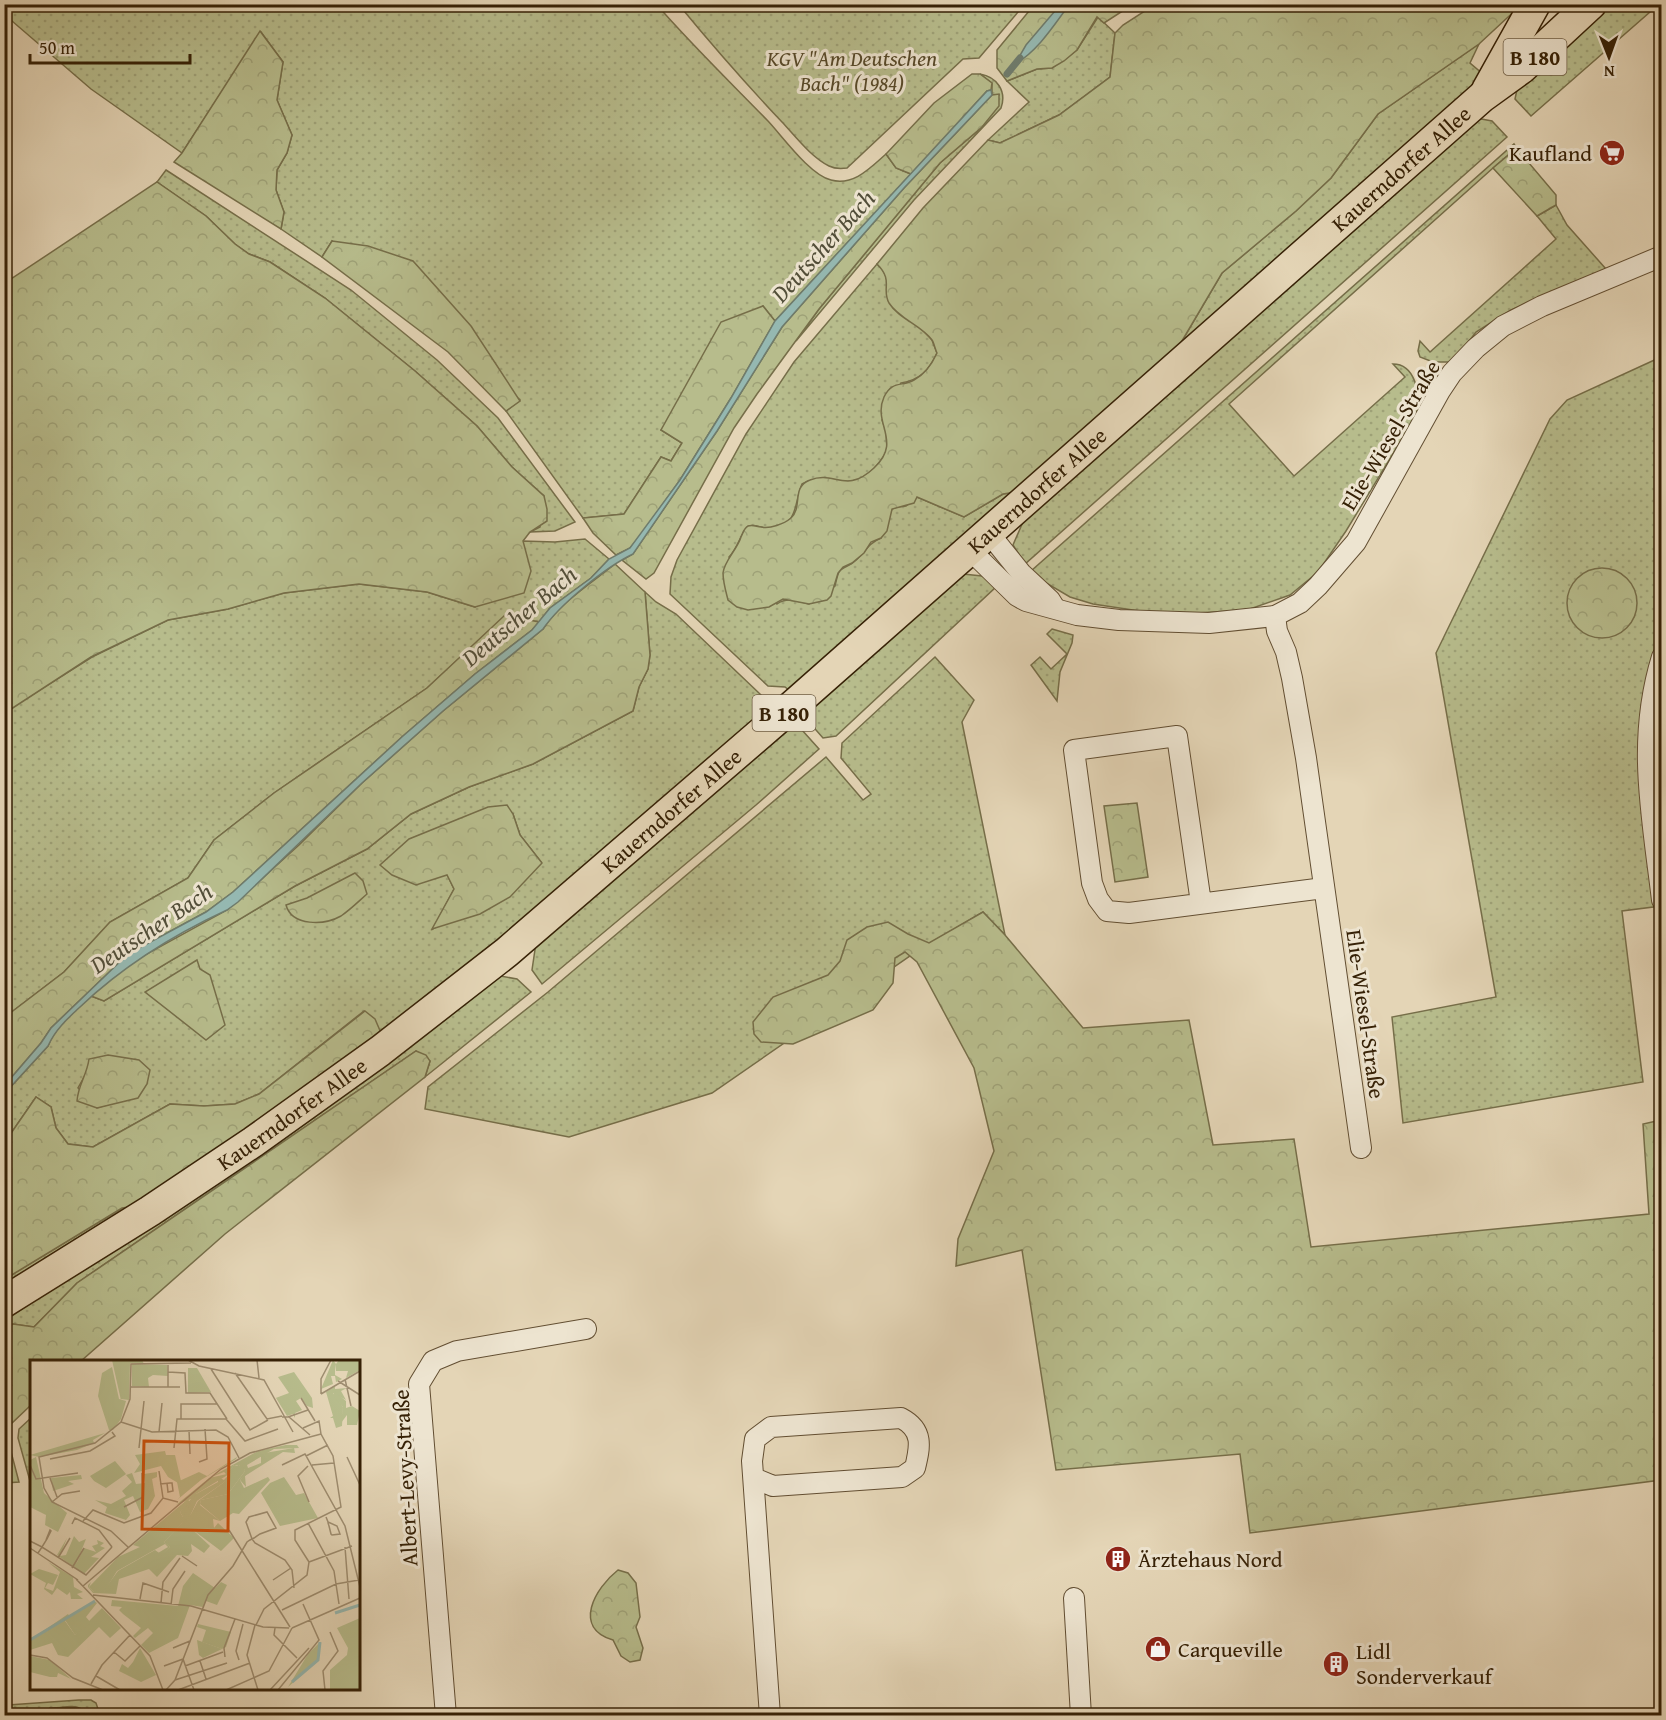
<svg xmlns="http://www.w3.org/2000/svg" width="1666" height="1720" viewBox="0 0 1666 1720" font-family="'Gentium Book Plus',serif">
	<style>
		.grass { fill: url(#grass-dots); stroke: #766e49; stroke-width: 1.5; fill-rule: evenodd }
		.forest { fill: url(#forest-crowns); stroke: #766e49; stroke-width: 1.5 }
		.water { fill: #95b8b1; stroke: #6f7c6d; stroke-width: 1.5 }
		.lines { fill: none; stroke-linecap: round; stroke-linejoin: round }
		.stream { stroke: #6f7c6d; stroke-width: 7 }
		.minor-casing { stroke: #624e32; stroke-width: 22 }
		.primary-casing { stroke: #362106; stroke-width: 33 }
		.minor { stroke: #ede4d0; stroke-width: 20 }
		.primary { stroke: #e4d5b6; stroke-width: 30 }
		.labels { text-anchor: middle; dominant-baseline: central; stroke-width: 6; stroke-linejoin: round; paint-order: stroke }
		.shield { fill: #ede4d0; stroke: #6d5c43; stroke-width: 1.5 }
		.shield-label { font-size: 21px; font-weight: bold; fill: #362106 }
		.park-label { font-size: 22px; font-style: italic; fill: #564828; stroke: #ede4d0 }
		.poi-label { font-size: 22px; fill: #362106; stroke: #ede4d0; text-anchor: start }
		.street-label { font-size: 22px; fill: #362106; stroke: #ede4d0 }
		.water-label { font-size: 24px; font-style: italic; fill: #524e39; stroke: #ede4d0 }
		.inset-river { fill: none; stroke: #95b8b1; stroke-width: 3 }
		.inset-road { fill: none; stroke: #9e8d70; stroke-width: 1.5 }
		.view { fill: #cd510b; fill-opacity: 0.15; stroke: #cd510b; stroke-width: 3 }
		.inset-edge { fill: none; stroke: #362106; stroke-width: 3 }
	</style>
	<defs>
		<pattern id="grass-dots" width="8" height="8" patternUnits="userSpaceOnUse" patternTransform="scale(1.5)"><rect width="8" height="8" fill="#b7bc8c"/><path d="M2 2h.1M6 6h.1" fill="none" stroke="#9ea177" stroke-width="1.8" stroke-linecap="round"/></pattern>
		<pattern id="forest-crowns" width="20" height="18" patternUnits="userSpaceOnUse" patternTransform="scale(1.5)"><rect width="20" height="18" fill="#b7bc8c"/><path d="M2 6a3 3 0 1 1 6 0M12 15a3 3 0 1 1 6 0" fill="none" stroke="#9ea177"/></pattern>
	</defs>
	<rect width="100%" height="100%" fill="#e4d5b6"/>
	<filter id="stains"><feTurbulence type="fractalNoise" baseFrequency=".00333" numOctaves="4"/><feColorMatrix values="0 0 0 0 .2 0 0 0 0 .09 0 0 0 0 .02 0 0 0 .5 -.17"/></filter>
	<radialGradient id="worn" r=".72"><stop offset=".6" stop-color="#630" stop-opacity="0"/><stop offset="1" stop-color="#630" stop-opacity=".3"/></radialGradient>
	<g class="grass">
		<path d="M5,4H617L620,8L657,5C692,45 730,82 768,121C783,137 810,175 831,180C854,186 870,168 886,154L896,168L911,174L775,321L763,306L661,430L682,443L671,461L661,457L624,514L583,518L506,411L520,400L332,241L322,257L281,229L284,212L276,190L277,170L287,153L292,135L277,100L283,62L261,32L182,153L91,89L5,15Z"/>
		<path d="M679,5H1024L979,58L963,59L847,168C840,169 835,169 829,166C811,157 796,137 782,122C746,84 712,45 679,5Z"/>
		<polygon points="1605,5 1658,5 1531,116 1515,99 1519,80"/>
		<polygon points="1098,17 1115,33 1110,77 1059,115 1000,143 988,140 1029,102 1007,81 1037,69 1052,68 1077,50"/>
		<polygon points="1479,44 1470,63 1484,75 1478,85 1179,346 1222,273 1296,211 1331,178 1378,114"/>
		<path d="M980,74C997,77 1007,91 1001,108L914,200L796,341L819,309L940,163L982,127L999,95H992V83Z"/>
		<polygon points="1476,118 1492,121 1507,137 1025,564 1013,545 1026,515"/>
		<path d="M1514,144L1518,150L1512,152L1493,168L1229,404L1294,476L1405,377L1393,364C1416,364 1419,394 1419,411L1346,531L1318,572L1290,595L1247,610L1180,614L1146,612L1093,604L1070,597L1041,580L1031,571Z"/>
		<polygon points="166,170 351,290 437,360 498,418 575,522 555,531 530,532 540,527 544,496 512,467 477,426 415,371 325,298 270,262 249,254 235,244 206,216 157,182"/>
		<polygon points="1556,205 1567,225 1606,269 1511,310 1476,332 1453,362 1433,362 1420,357 1418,351 1420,341 1430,352 1556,239 1537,216"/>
		<path d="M877,264C887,273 888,280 887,293L932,340L937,353C929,370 920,380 901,383L882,420L886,431L887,451C880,463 867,480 852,481C834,483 820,474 802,484C793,505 800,526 768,528C761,528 755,524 749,526C742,529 738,549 729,557L777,604C787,597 797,601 809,604L835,586C836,582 837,576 839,572C842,567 847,567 851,564C864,556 866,544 881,538L892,509L897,507L906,506L917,497L964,517L1003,494L1016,492L790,691L785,687L768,686L670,594L671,577L677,560L746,434L794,362Z"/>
		<polygon points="1661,357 1661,906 1622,911 1643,1082 1403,1123 1392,1017 1496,997 1436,653 1550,419 1567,400"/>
		<polygon points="585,539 609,559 591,578 550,608 539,622 505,616 427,688 274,793 214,840 188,878 110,922 64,972 5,1017 4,713 6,711 92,657 168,620 228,609 284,593 359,584 427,592 475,607 523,541 555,542"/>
		<polygon points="963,574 982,576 997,586 836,736 823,738 809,722 813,718 806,709"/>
		<path d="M645,592L656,602L676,614L760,694L768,702L767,711L581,875L381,1033L364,1011L259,1094L235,1104L204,1106L170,1104L93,1147L68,1144L56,1128L51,1107L36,1097L5,1142V1093L48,1046L52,1037L61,1024L91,996L104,1001L295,886L367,849L411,814L469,787L533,764L633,711L639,687L648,669L650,655ZM513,814L520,835L541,862L433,929L454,889L447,874ZM87,1072L113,1103L97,1108L78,1088Z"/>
		<polygon points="1052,629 1073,635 1072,643 1060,672 1057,701 1031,665 1040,657 1051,669 1067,654 1047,634"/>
		<polygon points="935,657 974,700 962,722 1005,935 983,912 913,954 712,1093 569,1137 425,1109 428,1087 548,992 826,757 863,800 871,794 841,758 842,743"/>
		<polygon points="793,720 819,749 756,805 542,984 532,970 536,943"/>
		<polygon points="495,975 517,979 531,992 425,1077 430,1061 416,1051 77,1283 34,1327 13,1324 5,1330 5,1321"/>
		<polygon points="137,1206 5,1288 5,1279 122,1208"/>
		<polygon points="31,1418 32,1481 30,1481 18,1438 19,1429"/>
		<path d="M79,1700H91L96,1703L100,1715H89C72,1694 42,1720 19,1709L5,1716V1706L8,1705Z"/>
	</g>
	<g class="forest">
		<polygon points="1034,5 1132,5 1104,23 1097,17 1077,50 1064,61 1052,68 1037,69 1007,81 997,68 997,50"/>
		<path d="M1154,5H1521L1479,44L1378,114L1331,178L1296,211L1222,273L1179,346L1016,492L1003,494L964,517L917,497L914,503L892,509L887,531L881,538L871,542L864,553L852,563L843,567L838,573L831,596L827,600L809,604L783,599L769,607L748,610L737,607L728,600C726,592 723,582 723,573C724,561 737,550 741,537C743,533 744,528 748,526C753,524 757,527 761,527C770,529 784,524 791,518C803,507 791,487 810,480C835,470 845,495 874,468C903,441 872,424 884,397C892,380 902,387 914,380C926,374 932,364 937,353C935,349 934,343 932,340C921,325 899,319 889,303C881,288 894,281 877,264L923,208L988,140L1000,143L1059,115L1110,77L1115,33L1123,25Z"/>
		<polygon points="260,31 283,62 277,100 292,135 287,153 277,170 276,190 284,212 281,229 174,162 182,153"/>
		<polygon points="972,74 980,74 992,83 991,90 987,91 911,174 896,168 886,154 934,103"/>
		<polygon points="999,94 999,106 982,127 940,163 819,309 757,394 734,428 654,573 646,579 622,560 633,554 717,431 782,327 904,188 992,95"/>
		<polygon points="1518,150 1556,195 1556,205 1537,216 1493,168 1512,152"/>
		<polygon points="157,182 206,216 235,244 249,254 270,262 325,298 415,371 477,426 512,467 544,496 547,509 547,521 530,532 523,541 531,571 524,593 475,607 427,592 359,584 284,593 228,609 168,620 91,657 5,713 5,283"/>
		<polygon points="332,241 368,246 413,261 471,326 520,401 506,411 448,352 322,257"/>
		<polygon points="763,306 775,321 731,398 680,480 641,535 630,548 616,555 593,533 583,518 624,514 661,457 671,461 682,443 661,430 721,322"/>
		<path d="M615,564L645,592L650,655L648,669L639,687L633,711L533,764L469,787L411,814L367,849L295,886L104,1001L91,996L132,962L227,910L299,845L362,783L443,711L543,629C561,602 590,584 615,564Z"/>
		<circle cx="1602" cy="603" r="35"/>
		<polygon points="505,615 539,622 532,630 475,674 403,736 233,892 206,912 128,954 51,1028 41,1043 5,1085 5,1017 64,972 110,922 188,878 214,840 274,793 427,688"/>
		<polygon points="1137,803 1148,877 1115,882 1104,806"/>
		<polygon points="507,805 513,814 520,835 542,863 510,897 480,914 432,929 454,889 447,875 416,885 392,875 380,865 409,839 488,807"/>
		<path d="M355,873L363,881L367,894C359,901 350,910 341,916C325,925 292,927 286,905L307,898Z"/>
		<polygon points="983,912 1005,935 1083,1028 1189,1020 1213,1145 1294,1139 1311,1247 1649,1214 1643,1124 1661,1120 1661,1480 1250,1533 1240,1454 1056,1470 1022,1250 956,1266 958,1239 994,1151 974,1068 917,962 905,952 895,958 893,983 873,1010 793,1044 761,1042 754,1034 753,1022 773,997 828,975 840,961 847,940 867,927 888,922 908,934 929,943"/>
		<polygon points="197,960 200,969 210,975 225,1025 206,1040 145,992"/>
		<polygon points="365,1011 375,1019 381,1033 272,1113 137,1206 122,1208 5,1279 5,1142 36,1097 51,1107 56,1128 68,1144 93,1147 170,1104 204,1106 235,1104 259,1094"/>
		<polygon points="416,1051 426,1055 430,1061 425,1077 225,1234 81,1361 32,1362 31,1405 12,1423 5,1426 5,1330 13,1324 34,1327 77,1283"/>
		<path d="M108,1055L139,1060L150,1070L147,1084L138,1098L97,1108L77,1101C78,1085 87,1075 89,1059Z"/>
		<polygon points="4,1441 9,1444 19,1482 5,1483"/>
		<path d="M618,1570L628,1573L636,1583L640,1617L636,1627L643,1648L640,1660L630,1662L621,1656L613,1640C572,1628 595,1588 618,1570Z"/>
		<polygon points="75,1707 87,1712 89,1715 5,1715 11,1709 27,1713 42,1713 50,1708"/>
	</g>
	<g class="water">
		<path d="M1060,5H1069C1054,25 1038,51 1015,64L1026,45Z"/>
		<path d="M991,90L992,95L904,188L782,327L717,431L633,554C606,567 560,604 543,629L443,711L362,783L238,902L227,910C173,935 123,966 80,1007C67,1019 55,1030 48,1046L5,1093V1085L41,1043L51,1028L128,954L206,912L233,892L403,736L475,674L532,630L550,608L591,578L609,559L630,548L680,480L731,398L775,321L987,91Z"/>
	</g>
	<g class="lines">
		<polyline class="stream" points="1007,74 1020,58"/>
		<g class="minor-casing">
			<g id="minor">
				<polyline points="988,532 1021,573 1050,600 1055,608"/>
				<polyline points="969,549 1017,596 1026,601 1077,615 1119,620 1209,623 1275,616 1300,603 1318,586 1356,542 1440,391 1452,373 1476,348 1503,326 1542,306 1662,256"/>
				<polyline points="1275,616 1277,631 1286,652 1292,678 1306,758 1361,1148"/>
				<path d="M1662,657C1636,741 1652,815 1662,900"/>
				<polyline points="1201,903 1177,736 1074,750 1092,883 1098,899 1107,911 1129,913 1324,888"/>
				<path d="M754,1478L773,1486L902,1477L915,1468C920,1447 924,1430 901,1418L771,1427L755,1439L752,1461L770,1716"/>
				<polyline points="1074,1598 1081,1716"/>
				<polyline points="446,1716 419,1384 433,1361 457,1351 586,1329"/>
			</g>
		</g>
		<g class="primary-casing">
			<g id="primary">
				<polyline points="1487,90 1535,4"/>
				<path id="s1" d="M4,1302L150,1211L253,1142L380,1051L507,952L790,708L1482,97L1522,68L1591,4"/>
			</g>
		</g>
		<use href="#minor" class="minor"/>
		<use href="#primary" class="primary"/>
	</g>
	<defs>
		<g id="supermarket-disc" transform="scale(1.35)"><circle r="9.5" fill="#8f2418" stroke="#ede4d0"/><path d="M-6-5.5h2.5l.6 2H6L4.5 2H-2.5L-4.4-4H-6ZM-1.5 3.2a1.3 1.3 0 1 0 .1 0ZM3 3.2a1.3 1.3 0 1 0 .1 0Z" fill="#fff"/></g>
		<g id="building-disc" transform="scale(1.35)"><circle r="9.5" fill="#8f2418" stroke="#ede4d0"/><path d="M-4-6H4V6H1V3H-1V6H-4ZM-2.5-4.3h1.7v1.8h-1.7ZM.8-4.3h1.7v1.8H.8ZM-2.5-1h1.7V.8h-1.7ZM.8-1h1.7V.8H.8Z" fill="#fff"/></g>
		<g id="shop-disc" transform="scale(1.35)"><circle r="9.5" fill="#8f2418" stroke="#ede4d0"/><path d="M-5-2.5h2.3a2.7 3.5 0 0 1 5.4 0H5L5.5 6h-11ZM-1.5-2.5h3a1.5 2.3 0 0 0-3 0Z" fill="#fff"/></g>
	</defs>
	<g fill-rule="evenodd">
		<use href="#supermarket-disc" x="1612" y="153"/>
		<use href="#building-disc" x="1118" y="1559"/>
		<use href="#shop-disc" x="1158" y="1649"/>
		<use href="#building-disc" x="1336" y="1664"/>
	</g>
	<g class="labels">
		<g class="shield">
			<rect x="1503.5" y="39" width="63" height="36" rx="4.5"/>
			<rect x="752.5" y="695" width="63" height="36" rx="4.5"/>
		</g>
		<g class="shield-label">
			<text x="1535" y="57">B 180</text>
			<text x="784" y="713">B 180</text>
		</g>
		<g class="park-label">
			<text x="852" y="58">KGV "Am Deutschen<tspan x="852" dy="25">Bach" (1984)</tspan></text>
		</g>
		<g class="poi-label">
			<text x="1592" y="153" text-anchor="end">Kaufland</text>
			<text x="1138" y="1559">Ärztehaus Nord</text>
			<text x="1178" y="1649">Carqueville</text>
			<text x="1356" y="1651">Lidl<tspan x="1356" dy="25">Sonderverkauf</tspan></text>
		</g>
		<g class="street-label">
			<text stroke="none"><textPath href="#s1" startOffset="1802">Kauerndorfer Allee</textPath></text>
			<text transform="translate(1390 435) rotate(-59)">Elie-Wiesel-Straße</text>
			<text stroke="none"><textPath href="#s1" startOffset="1316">Kauerndorfer Allee</textPath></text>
			<text stroke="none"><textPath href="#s1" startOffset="830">Kauerndorfer Allee</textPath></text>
			<text transform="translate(1366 1014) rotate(82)">Elie-Wiesel-Straße</text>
			<text stroke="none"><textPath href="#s1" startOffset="344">Kauerndorfer Allee</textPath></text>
			<text transform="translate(405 1478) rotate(-93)">Albert-Levy-Straße</text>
		</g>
		<g class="water-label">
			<text transform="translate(823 246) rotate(-48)">Deutscher Bach</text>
			<text transform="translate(519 616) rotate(-40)">Deutscher Bach</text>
			<text transform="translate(151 928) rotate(-34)">Deutscher Bach</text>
		</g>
	</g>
	<g transform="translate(30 1360)">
		<rect width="330" height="330" fill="#e4d5b6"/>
		<path d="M82,0H112L114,4L100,3L99,40L91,39L92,45ZM303,0L306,4L309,0H330V10L316,18L318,11H306L305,4V15L312,19L306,22L305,16H301L303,24L291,29ZM102,4L137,5L138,16L123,15L118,18L119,27L102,26ZM264,12L282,38L283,48L277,46L271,38L266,41L272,50L265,53V58L263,54L257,56L246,38L243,39L259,33L248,17ZM305,26V29L317,28L311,31L316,40L303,33L313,47L312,66L306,68L303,58H300L303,56L296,32ZM264,88L265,93L253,92L215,116L216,127L210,120L218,112L231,103V96L214,106L215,111L198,134L171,140L170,145L190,161L183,159L184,168L188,163L204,178L191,191L163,170L180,186L174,193L161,184L162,191L158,196L147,195L127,217L119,209L89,219L86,234L63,233L58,227V225L61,222L59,227L64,232H74L75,227L65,230L63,227L72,215L81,214L77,226L88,211L125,190L132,195L140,187L134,182L153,162L141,169V166L153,157L150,152L161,139L146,145L179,118L197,114L204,105L209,106L223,95ZM201,113L193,123L168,141L161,154L152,160L164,139L166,141V134ZM6,97L14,133L37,153L28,172L15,165L16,155L0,147V100ZM207,97L206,99L171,120L147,140L150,137L147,122L169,112L177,116ZM127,112V117L122,119L125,136L118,149L110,152L103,136L94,140L100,155L96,160L75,153L77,147L65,140L81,144L96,136L92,131L102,122L96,115L102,113L106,124L115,123L114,114ZM51,115L52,119L38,121L44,124L23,131L21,118ZM254,117L266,135L274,133L288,158L250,166L231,133L240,123ZM44,176L49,182L56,179L46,204L54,188L66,192L62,186L68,184L67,180L74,183L70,186L75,188L61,197L69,198L54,214L27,195L37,178L30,196L36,195ZM18,202L43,217L44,227L53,232L47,234L53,239H41L40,232L37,235L27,228L22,235L14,229L16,223L0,214L9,209L28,215L23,225L18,223L15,228L23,231L30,212ZM163,213L185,228L191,222L197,225L187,245L176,241L173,247L160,245L148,278L119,293L111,285L123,273L118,268L105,278L103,276L111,268L93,254L89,250L92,247L81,246L82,240L148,246L153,226ZM72,248L91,268L80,278L69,267L38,297L28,295L22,283L0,290V280L38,254L40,257L35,261L45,275ZM167,280L192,289L173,298L169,295ZM110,288L126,315L111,322L89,311L92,304L98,308L103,302ZM0,296L20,300L41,319L28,313L27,317H20L0,312Z" fill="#b7bc8c" fill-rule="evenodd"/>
		<path d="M82,7L89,39L96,41L91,59L83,70H79L68,36L72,13ZM304,31L316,41V48L322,46L330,51L327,65H317V55L311,63L313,47L304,37ZM75,73L63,80L64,83L47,90L9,97L0,95ZM256,85H267L269,88L244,89L217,105L218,108L231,103L210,120L214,128L238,117L240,120L209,154L203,153L190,161L170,144L171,140L198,134L215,111L213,106L231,95L209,106L193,123L167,141L161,154L134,182L140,187L132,196L128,193L138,187L135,184L87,211L74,232H64L59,227L88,197L110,187L103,185L158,139L160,143L150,152L153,157L166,134L188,122V117L194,120L208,105H204L197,115L194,112L179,118L228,91ZM135,91L136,95H145L151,121L159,119L148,123L138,117L131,106L104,113L110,104L105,95ZM64,241L67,243L56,257L61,263L45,275L35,260ZM330,258V330H300V310L317,295L318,288L307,268ZM168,264L201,272L196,287L192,289L172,282L176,270L167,267ZM289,283L288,301L258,327L278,294Z" fill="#b7bc8c"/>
		<path d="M158,8H167L181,32L158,33ZM85,101L96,114L76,128L64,121L60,116Z" fill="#b7bc8c"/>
		<path class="inset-river" d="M305,253L330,245M0,280L65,241M262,322L288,300L290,282"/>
		<path class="inset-road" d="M158,0L169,6L234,20L263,72M227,0L229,18M181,9L220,70L238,60M138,12L155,13L156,33H180L197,59M205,13L237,59L252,56M315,19L321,46M308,21L330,35M101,27H150M138,27V5M291,34L330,11M291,34V19L301,0M271,38L285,61M252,57H259L280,75M258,57L278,50M151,59V44H187M91,62L122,72L186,70L198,77L209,98M159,70L160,94M129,72L132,43M109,88L114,41M144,88L147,59H196L215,81L248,69M276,96L298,85M317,97L330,125M20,99L60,91L85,76L82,72M169,102L177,99L175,69M0,105L6,119L48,113M252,105L275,94L315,166L330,227M282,105L304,103M278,106L268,116L279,142M129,111L133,138M20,118L27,137M130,124L140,123H142L143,131L138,132L137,123M22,142L32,134L50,131M94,147L113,137L112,113M296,157L298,162V163L299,166L301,174L302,175L310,174L307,166L298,162M53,161L63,150L94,163L121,153L133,138L148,142M278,163L304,211L309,244M42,164L45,158L69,170L82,187M199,170L260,267M0,181L12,187L17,179L21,171L20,170L16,180M98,187L81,171L22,142L14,128L9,97L65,83L91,62L100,39L101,4L161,3M315,187L319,239M0,188L48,220M8,193L12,187L56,215L82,187M152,196L167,206M28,198L40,178M279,202L322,186M42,208L54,188M46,219L120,296L133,330M243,220L261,208M53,226L191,109L220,93L291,74M63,235L161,246L233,267L259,268M110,239L113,223L139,232M131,243L133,222L150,198M141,245L143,229L155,211M252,250L306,224L329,220M225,265L217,295L228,330M226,265L234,249L277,215L279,202L265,180V170L311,147L303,96L291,74L289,61L273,68M245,268L244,275L267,298M262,268L330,238M143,288L160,281M84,292L95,301L110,286M0,295L17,298L43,318L73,330M195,297L194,288L205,259M209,300L206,291L213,264M170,301L176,319M134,306L153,299L164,330M155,306L193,292M66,316L90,330M145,320L197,303M61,324L72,305L100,275M136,330L145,320L178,235L203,206L217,182L220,180L224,178L230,174L246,168L237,152L219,157L216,162L222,179L225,183L255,200L262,210L264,228M148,330L220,303M196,330L239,311L262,268M240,330L279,288M248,330L289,280L273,244M295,330L293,311L308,291L300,272"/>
		<path class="view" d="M114,81L199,83L198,171L112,169Z"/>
		<rect width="330" height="330" class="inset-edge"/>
	</g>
	<rect width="1666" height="1720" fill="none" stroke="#e4d5b6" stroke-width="24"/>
	<rect x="6" y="6" width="1654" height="1708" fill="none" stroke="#362106" stroke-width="3"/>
	<rect x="12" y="12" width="1642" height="1696" fill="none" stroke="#362106" stroke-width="1.5"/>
	<g transform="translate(1609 57) rotate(179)" stroke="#ede4d0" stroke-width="4.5" paint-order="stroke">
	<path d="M0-4.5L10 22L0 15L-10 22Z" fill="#362106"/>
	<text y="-9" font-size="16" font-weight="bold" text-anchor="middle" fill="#362106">N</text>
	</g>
	<path d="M30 54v9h160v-9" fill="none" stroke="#362106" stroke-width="3"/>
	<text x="39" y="54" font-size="18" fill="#362106" stroke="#ede4d0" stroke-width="4.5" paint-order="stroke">50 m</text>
	<rect width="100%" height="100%" filter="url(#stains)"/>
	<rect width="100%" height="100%" fill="url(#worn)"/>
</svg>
